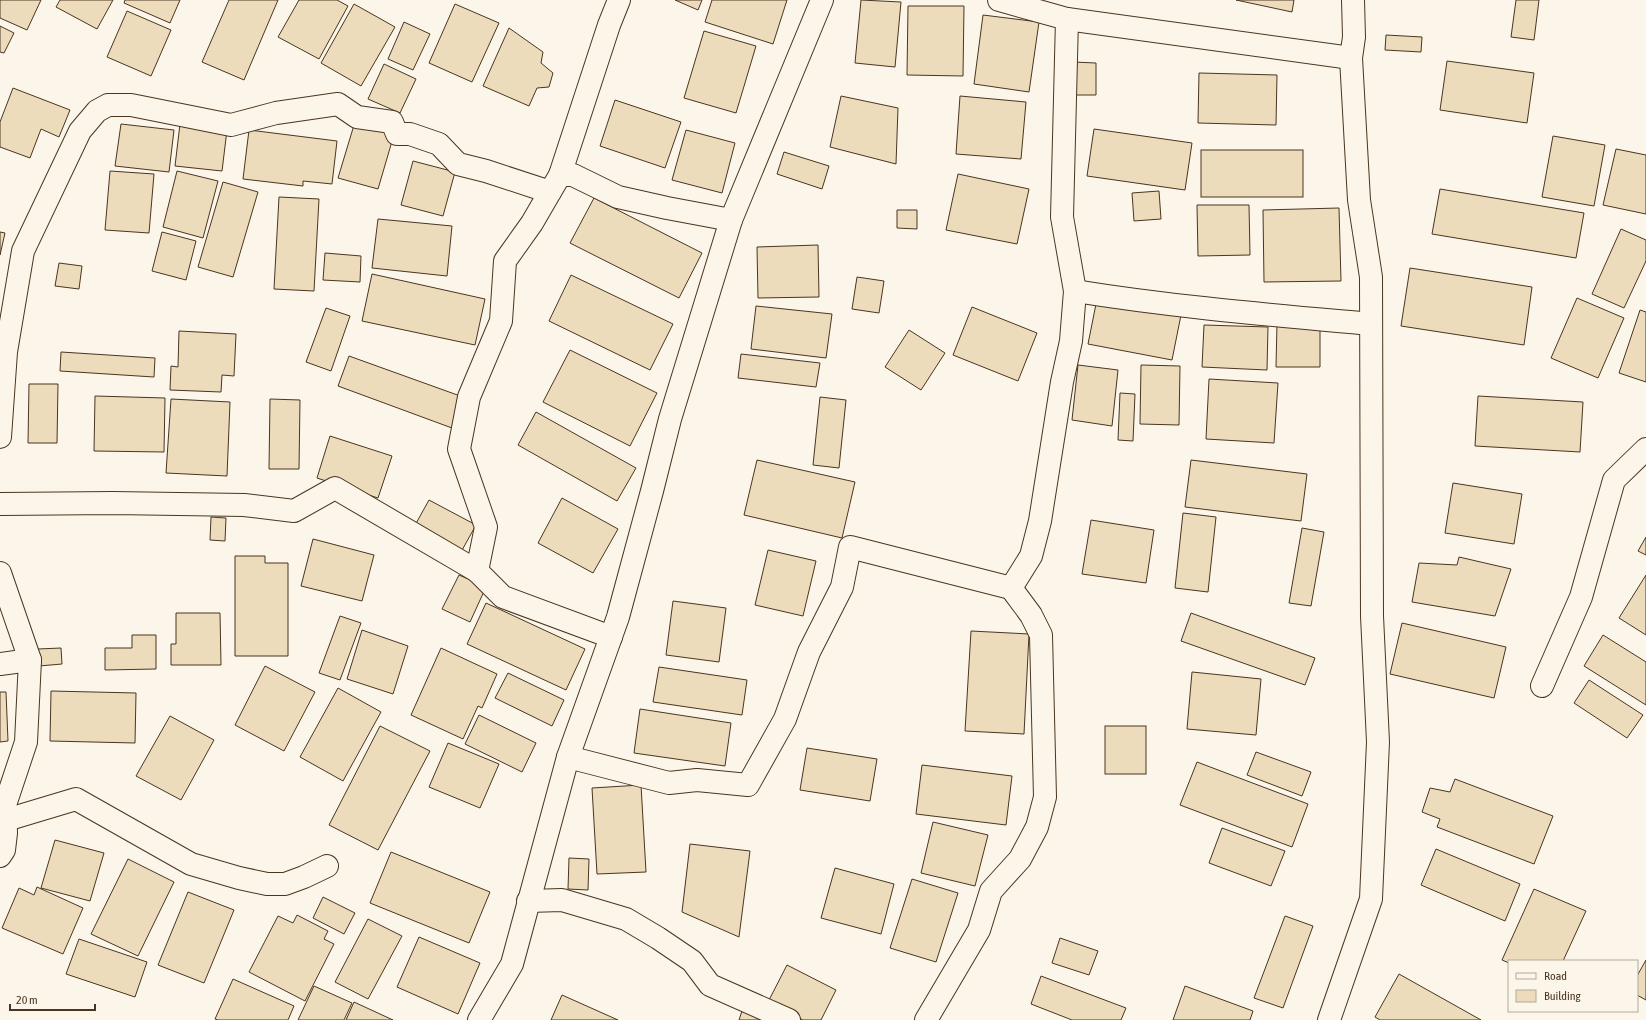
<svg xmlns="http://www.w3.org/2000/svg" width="1646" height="1020" viewBox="0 0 1646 1020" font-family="'Asap Condensed',sans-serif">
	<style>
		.building { fill: #ecdcbc; stroke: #4a3520 }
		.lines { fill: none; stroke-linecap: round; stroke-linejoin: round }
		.minor-casing { stroke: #4a3520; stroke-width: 24 }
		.minor { stroke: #fbf6e9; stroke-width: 22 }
	</style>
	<rect width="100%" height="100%" fill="#fbf6e9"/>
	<g class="building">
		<polygon points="0,0 41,0 27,30 0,18"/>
		<polygon points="60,0 113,0 97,29 56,7"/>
		<polygon points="125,0 180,0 170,23 124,3"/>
		<polygon points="229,0 278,0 244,80 202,62"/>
		<polygon points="299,0 337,0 348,6 319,59 278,37"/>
		<polygon points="675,0 702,0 698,10"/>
		<polygon points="712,0 787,0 773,44 705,22"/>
		<polygon points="861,0 901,2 895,67 855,63"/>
		<polygon points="1236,0 1294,0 1292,12"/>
		<polygon points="1516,0 1539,0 1534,40 1511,37"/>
		<polygon points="354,4 395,27 361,86 321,63"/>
		<polygon points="455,4 499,23 472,82 429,63"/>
		<polygon points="908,6 964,6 963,76 907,75"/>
		<polygon points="127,11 171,30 151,76 107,57"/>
		<polygon points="983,15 1039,22 1029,92 974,84"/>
		<polygon points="404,22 430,34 413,70 388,59"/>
		<polygon points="0,26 14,33 4,53 0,52"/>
		<polygon points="509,28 543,52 541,63 553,73 549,87 537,88 529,106 483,86"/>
		<polygon points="704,31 756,46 736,113 684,98"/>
		<polygon points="1386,35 1422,37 1421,52 1385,50"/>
		<polygon points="1447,61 1534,73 1527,123 1440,110"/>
		<polygon points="1073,62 1096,63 1096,95 1073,95"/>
		<polygon points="384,64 416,79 400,113 368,99"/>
		<polygon points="1199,73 1277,75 1276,125 1198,123"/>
		<polygon points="13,88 70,110 59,137 41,129 30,158 0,147 0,122"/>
		<polygon points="841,96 898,108 896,164 830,147"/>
		<polygon points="960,96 1026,102 1021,159 956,154"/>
		<polygon points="615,100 681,122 665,168 600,146"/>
		<polygon points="121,124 174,130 169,172 115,166"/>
		<polygon points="180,124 227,130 222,171 175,166"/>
		<polygon points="354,125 395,131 378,189 338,178"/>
		<polygon points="1094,129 1192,143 1185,190 1087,176"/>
		<polygon points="249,130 337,141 332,184 303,181 303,186 243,179"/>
		<polygon points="686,130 735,143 722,193 672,180"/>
		<polygon points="1553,136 1605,145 1594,206 1542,197"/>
		<polygon points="1616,149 1646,155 1646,214 1603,205"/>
		<rect x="1201" y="150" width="102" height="47"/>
		<polygon points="784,152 829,166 822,189 777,174"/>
		<polygon points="413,161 455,172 443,216 401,205"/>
		<polygon points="110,171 154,174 149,233 105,230"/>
		<polygon points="177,171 218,181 203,238 163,227"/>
		<polygon points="958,174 1029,189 1017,244 946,230"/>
		<polygon points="223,182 258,192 233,277 198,267"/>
		<polygon points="1440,189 1584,213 1576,258 1432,234"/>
		<polygon points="1159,191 1161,219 1134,221 1132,193"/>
		<polygon points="279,197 319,199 314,291 274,289"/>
		<polygon points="594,198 702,253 679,298 570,243"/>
		<polygon points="1197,205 1249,205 1250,255 1198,256"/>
		<polygon points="1339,208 1341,281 1264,282 1263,210"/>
		<polygon points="897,210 917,210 917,229 897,228"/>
		<polygon points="378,219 452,226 447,276 372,268"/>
		<polygon points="1621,229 1646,240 1646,261 1624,308 1592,294"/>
		<polygon points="0,232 5,233 0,255"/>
		<polygon points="162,232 196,241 186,280 152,271"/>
		<polygon points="818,245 819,297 758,298 757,247"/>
		<polygon points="325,253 361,256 360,282 323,280"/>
		<polygon points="59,263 82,266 79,289 55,286"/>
		<polygon points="1410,268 1532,287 1524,345 1401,326"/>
		<polygon points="372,274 485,299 475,345 362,321"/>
		<polygon points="571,275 673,324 650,370 549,321"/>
		<polygon points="857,277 884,281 879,313 852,309"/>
		<polygon points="1577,298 1624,318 1598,378 1551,358"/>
		<polygon points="1097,299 1181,315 1172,360 1088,344"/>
		<polygon points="756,306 832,314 826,358 751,349"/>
		<polygon points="972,307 1037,333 1018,381 953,355"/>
		<polygon points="326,308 350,316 331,371 306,362"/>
		<polygon points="1640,310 1646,312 1646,382 1619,373"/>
		<polygon points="1277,323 1320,323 1320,367 1276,367"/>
		<polygon points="1204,325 1268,327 1267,370 1202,367"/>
		<polygon points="909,330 945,353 921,390 885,367"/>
		<polygon points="179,331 236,334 234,376 222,375 221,392 170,390 171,366 178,367"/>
		<polygon points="570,350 657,393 630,446 543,402"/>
		<polygon points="61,352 155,358 154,377 60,371"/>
		<polygon points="741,354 820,363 816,387 738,378"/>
		<polygon points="349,356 463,397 452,428 338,386"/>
		<polygon points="1078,365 1118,370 1112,426 1072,420"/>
		<polygon points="1141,365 1180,366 1179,425 1140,424"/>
		<polygon points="1209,379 1278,383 1274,443 1206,439"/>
		<polygon points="29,384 58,384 57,443 28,443"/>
		<polygon points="1120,393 1135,394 1133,441 1118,440"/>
		<polygon points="95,396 165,398 164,452 94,451"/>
		<polygon points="1478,396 1583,402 1580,452 1475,446"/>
		<polygon points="820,397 846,400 839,468 813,465"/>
		<polygon points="171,399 230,402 227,476 166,473"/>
		<polygon points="270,399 300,400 299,469 269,469"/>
		<polygon points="536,412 636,468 617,501 518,445"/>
		<polygon points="330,436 392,456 378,498 317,478"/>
		<polygon points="757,460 855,482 842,538 744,515"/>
		<polygon points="1191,460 1307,474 1301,521 1185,507"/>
		<polygon points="1453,483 1522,494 1514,544 1445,533"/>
		<polygon points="562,498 618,529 593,573 538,543"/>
		<polygon points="429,500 476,525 461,552 414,527"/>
		<polygon points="1183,513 1216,517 1208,592 1175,588"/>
		<polygon points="211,517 226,518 225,541 210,540"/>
		<polygon points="1091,520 1154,530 1146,583 1082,574"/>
		<polygon points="1302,528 1324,532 1311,606 1289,603"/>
		<polygon points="1646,537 1646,555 1638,551"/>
		<polygon points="313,539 374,555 362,601 301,586"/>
		<polygon points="768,550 816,561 803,616 755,605"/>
		<polygon points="235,556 265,556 265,563 288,563 288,656 235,656"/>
		<polygon points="1459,557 1511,569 1495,616 1412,602 1419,563 1457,565"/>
		<polygon points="459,575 486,587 470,622 442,609"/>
		<polygon points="1646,575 1646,635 1619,618"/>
		<polygon points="673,601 726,608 719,662 666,655"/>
		<polygon points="486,603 585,649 566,690 467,644"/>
		<polygon points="176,613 220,613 221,665 171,665 171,644 176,644"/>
		<polygon points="1191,613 1315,658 1305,685 1181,641"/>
		<polygon points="340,616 361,623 340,680 319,673"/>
		<polygon points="1402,623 1506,647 1494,698 1390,674"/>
		<polygon points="362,630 408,646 393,694 347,679"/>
		<polygon points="971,631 1029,634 1024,734 965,731"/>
		<polygon points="132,635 156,635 156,669 105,670 105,648 132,648"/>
		<polygon points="1603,635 1646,662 1646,705 1584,666"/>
		<polygon points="61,648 62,664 39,666 38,649"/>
		<polygon points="441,648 497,674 482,708 478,706 463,739 411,715"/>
		<polygon points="265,666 315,692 284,751 235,725"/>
		<polygon points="659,667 747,680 742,715 653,702"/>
		<polygon points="1192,672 1261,679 1256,735 1187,729"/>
		<polygon points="508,673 564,700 552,726 495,698"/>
		<polygon points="1589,680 1643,715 1627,738 1574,703"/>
		<polygon points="338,688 381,712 343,781 300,757"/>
		<polygon points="51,691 136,693 135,743 50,741"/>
		<polygon points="0,692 6,692 8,741 0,742"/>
		<polygon points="640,709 731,723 725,766 634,753"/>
		<polygon points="479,715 536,743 522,772 465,744"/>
		<polygon points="170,716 214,740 181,800 136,776"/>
		<polygon points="380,726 430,751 378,850 329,825"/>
		<rect x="1105" y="726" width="41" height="48"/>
		<polygon points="448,743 499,764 480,808 429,787"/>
		<polygon points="807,748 877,759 870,801 800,790"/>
		<polygon points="1256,752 1311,772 1302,796 1247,775"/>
		<polygon points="1197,762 1308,804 1292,847 1180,805"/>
		<polygon points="922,765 1012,776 1006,825 916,814"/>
		<polygon points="1455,779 1553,816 1534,864 1437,827 1440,819 1422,812 1430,788 1450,792"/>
		<polygon points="641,785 646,872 597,874 592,788"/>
		<polygon points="933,822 988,835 975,886 921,873"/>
		<polygon points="1222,828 1285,851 1271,886 1209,863"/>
		<polygon points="55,840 104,853 90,901 41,888"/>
		<polygon points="690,844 750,851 739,937 682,912"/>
		<polygon points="1436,849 1520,884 1505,921 1421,885"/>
		<polygon points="391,852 490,892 469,943 370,903"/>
		<polygon points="569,858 589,859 588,890 568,889"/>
		<polygon points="128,859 174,882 138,956 91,934"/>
		<polygon points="835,868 894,884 881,934 821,918"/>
		<polygon points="912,879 958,893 936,962 890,948"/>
		<polygon points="37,887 83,908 63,954 2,928 19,888 34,895"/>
		<polygon points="1534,889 1586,911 1563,961 1509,961 1509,963 1502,960"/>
		<polygon points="188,892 234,910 204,983 158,965"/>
		<polygon points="323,897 355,913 344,934 313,918"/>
		<polygon points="297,915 328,931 324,939 334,944 305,1001 249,972 278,916 293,923"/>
		<polygon points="1285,916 1313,926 1283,1008 1254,998"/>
		<polygon points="368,919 402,936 368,999 335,982"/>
		<polygon points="419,937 480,963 458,1014 397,987"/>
		<polygon points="1060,938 1098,951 1089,975 1052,963"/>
		<polygon points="79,939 147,962 135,997 66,974"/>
		<polygon points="1646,960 1646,1000 1637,995 1637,976"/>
		<polygon points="787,965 836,990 821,1020 803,1020 768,1002"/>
		<polygon points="1399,974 1481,1020 1380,1020 1375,1017"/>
		<polygon points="1041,976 1126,1008 1121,1020 1072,1020 1031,1004"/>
		<polygon points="233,979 294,1006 288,1020 218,1020 215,1019"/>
		<polygon points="314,986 352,1003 344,1020 298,1020"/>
		<polygon points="1185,986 1253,1011 1250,1020 1173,1020"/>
		<polygon points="562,995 618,1020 551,1020"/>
		<polygon points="354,1002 393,1020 346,1020"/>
		<polygon points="742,1011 761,1020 739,1020"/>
	</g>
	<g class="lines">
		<g class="minor-casing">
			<g id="minor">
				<polyline points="999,0 1067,19 1351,58"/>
				<polyline points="560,175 573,175 618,197 667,208 731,220"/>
				<polyline points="550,192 532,223 505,261 501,321 469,397 459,449 486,527 477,571 503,597 611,637"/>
				<path d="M1075,291C1174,307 1272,315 1371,324"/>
				<polyline points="0,437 6,352 23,251 80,131 97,111 108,105 131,105 231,125 276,113 338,104 357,117 392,122 397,134 410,134 439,144 458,164 486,171 550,192 560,175 609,25 619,0"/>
				<polyline points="0,504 113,503 244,505 294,511 335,488 477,571"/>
				<polyline points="0,573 30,660 26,742 5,805 6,833 4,850 0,856"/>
				<polyline points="1011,588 1031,556 1040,521 1062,382 1071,341 1075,291 1062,217 1067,19"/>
				<polyline points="0,664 30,660"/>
				<polyline points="1542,686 1581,597 1614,480 1646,449"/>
				<polyline points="568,757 669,783 697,780 748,785 785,719 809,652 842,587 850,547 1011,588 1031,615 1041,635 1045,797 1037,827 1020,859 991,891 979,930 926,1020"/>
				<polyline points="6,820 76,799 191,864 239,878 267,884 285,884 304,877 327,866"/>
				<polyline points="528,901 562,900 626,919 658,938 692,961 710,985 789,1020"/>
				<polyline points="479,1020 512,964 568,757 618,617 652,491 670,419 731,220 822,0"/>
				<polyline points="1329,1020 1371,899 1378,742 1372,616 1371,277 1359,200 1351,58 1354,37 1353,0"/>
			</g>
		</g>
		<use href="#minor" class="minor"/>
	</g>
	<rect x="1508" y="960" width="130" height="52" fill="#fbf6e9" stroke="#b4a999"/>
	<rect x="1516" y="973" width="20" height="6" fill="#fbf6e9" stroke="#b4a999"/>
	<text x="1544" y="980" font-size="12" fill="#4a3520">Road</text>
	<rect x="1516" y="990" width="20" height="12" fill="#ecdcbc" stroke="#b4a999"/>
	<text x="1544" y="1000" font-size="12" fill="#4a3520">Building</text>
	<path d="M10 1004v6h85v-6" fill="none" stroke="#4a3520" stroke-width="2"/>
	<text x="16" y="1004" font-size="12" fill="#4a3520" stroke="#fbf6e9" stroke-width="3" paint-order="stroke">20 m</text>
</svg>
